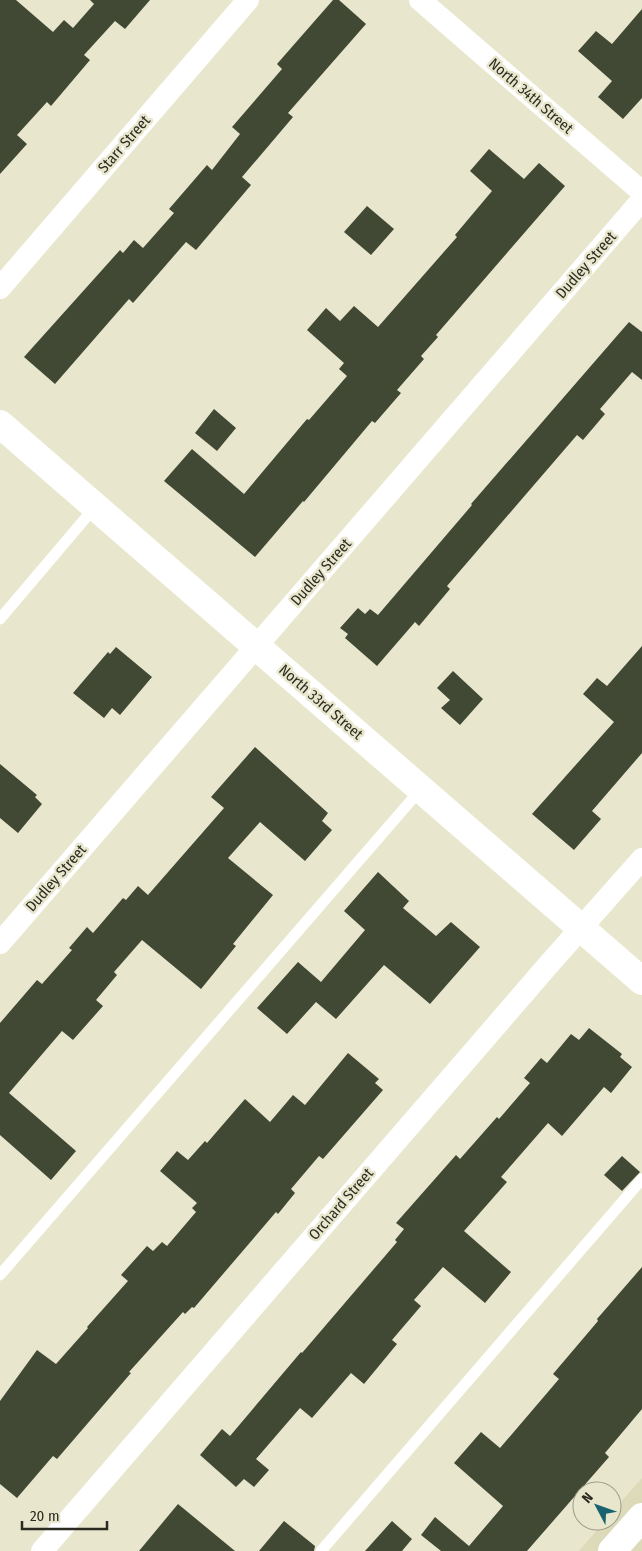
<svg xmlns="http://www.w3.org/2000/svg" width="642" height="1551" viewBox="0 0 642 1551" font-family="'Fira Sans Condensed',sans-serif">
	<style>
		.built { fill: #dddaba }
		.building { fill: #414935 }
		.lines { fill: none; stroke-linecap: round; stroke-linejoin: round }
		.lane { stroke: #fff; stroke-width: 11 }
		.street { stroke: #fff; stroke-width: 22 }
		.secondary { stroke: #fff; stroke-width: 28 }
		.labels { text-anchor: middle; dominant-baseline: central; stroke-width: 5; stroke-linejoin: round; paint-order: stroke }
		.street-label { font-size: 15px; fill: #2b2b21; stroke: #e8e7cd }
	</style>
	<rect width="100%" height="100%" fill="#e8e7cd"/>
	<polygon class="built" points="642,1478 642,1551 579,1551 605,1521 612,1521 612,1512"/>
	<g class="building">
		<polygon points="0,0 16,0 53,32 64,20 73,28 94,4 90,0 150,0 125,29 115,21 84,55 90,60 51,106 47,102 17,135 27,144 0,174"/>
		<polygon points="333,0 339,0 366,24 288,113 293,117 242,177 251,185 196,250 186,242 133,303 129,299 55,384 24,357 120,250 123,253 134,240 143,248 174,213 169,209 207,165 212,170 240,134 232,127 282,69 277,64"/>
		<polygon points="642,9 642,98 623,119 598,97 612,81 578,51 596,31 612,44"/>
		<polygon points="489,149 524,179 539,163 565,186 436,335 438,337 421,356 424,359 397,390 401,393 375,423 372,421 304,502 303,501 255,557 164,481 192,449 244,494 307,419 309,420 347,376 339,369 344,363 307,330 326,308 340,321 354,306 378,327 457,237 455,235 492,191 470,171"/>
		<polygon points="367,206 394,229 371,255 344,232"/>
		<polygon points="629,322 642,332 642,380 632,372 600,409 605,414 583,440 577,435 447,586 450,589 419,626 415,622 377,666 345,638 348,634 340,628 358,608 365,614 370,609 378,615 472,505 471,504"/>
		<polygon points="214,409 236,428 217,451 195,433"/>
		<polygon points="642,646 642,753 592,811 601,819 574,850 532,814 614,722 583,694 597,678 607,686"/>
		<polygon points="116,647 152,677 120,715 112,708 104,718 73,693 108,652 110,654"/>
		<polygon points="453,671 483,699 460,725 441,708 450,700 437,688"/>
		<polygon points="255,747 328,813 322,821 332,830 305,861 260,822 228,858 273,895 233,944 236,946 201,989 142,940 114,972 117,975 96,1000 103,1006 73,1040 62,1031 9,1093 76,1151 51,1180 0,1135 0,1023 37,980 42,984 72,950 69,948 87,927 93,933 123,898 126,900 138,886 148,895 224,808 211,797"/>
		<polygon points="0,764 37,795 35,797 42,804 18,833 0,818"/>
		<polygon points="378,872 409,901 403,908 436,936 451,922 480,947 430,1004 384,965 336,1019 316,1002 287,1034 257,1008 298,962 321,982 365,930 344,911"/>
		<polygon points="589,1028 622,1054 620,1057 632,1067 611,1093 604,1087 562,1136 548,1123 501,1177 507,1182 464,1231 511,1272 485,1303 443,1267 414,1300 421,1306 392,1340 397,1344 364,1384 351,1373 312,1418 300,1408 256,1459 269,1470 254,1487 244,1479 236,1487 200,1455 222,1429 230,1436 301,1352 302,1353 397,1242 395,1240 404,1229 396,1223 456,1155 460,1159 497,1117 499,1119 530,1083 524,1078 541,1058 547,1063 571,1034 579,1040"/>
		<polygon points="348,1053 379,1079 375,1083 383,1090 323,1159 319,1156 291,1189 295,1193 278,1214 276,1212 194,1308 192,1307 185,1314 183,1312 129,1372 131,1373 57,1459 53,1456 17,1498 0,1484 0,1401 37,1350 56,1364 88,1328 87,1327 128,1281 121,1275 147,1246 153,1251 162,1242 167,1246 196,1212 192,1208 197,1203 160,1171 177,1151 188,1160 205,1141 207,1143 245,1099 270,1122 293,1095 305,1105"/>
		<polygon points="622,1156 640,1172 622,1191 604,1175"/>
		<polygon points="642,1267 642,1409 605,1453 609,1457 527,1551 441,1551 421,1535 435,1517 469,1546 503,1506 454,1463 481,1432 500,1448 559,1379 553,1374 598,1321 597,1319"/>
		<polygon points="178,1504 235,1551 139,1551"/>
		<polygon points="284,1521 315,1546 314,1551 259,1551"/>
		<polygon points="392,1521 412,1539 402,1551 365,1551"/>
	</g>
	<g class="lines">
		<g class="lane">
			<polyline points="0,619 95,507"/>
			<polyline points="0,1275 421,789"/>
			<polyline points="321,1551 642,1179"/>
		</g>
		<g class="street">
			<polyline points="420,0 642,192"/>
			<polyline points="0,288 248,0"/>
			<polyline points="0,943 642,200"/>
			<polyline points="42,1551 550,963 642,859"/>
		</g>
		<g class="secondary">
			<polyline points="0,424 642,981"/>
			<polyline points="612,1551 642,1517"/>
		</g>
	</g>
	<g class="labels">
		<g class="street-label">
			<text transform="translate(531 96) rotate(41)">North 34th Street</text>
			<text transform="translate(124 144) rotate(-49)">Starr Street</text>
			<text transform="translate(586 265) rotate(-49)">Dudley Street</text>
			<text transform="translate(321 572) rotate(-49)">Dudley Street</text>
			<text transform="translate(321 702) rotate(41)">North 33rd Street</text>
			<text transform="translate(56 878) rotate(-49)">Dudley Street</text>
			<text transform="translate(341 1204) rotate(-49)">Orchard Street</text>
		</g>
	</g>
	<g transform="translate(597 1506) rotate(311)"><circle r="24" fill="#e8e7cd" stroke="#9c9c88"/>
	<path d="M0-4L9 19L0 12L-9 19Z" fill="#18636f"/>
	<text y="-8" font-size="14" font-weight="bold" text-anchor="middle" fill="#2b2b21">N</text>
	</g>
	<path d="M22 1521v8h85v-8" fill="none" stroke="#2b2b21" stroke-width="2.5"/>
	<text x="30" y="1521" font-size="15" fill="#2b2b21" stroke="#e8e7cd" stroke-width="4" paint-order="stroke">20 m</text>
</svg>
